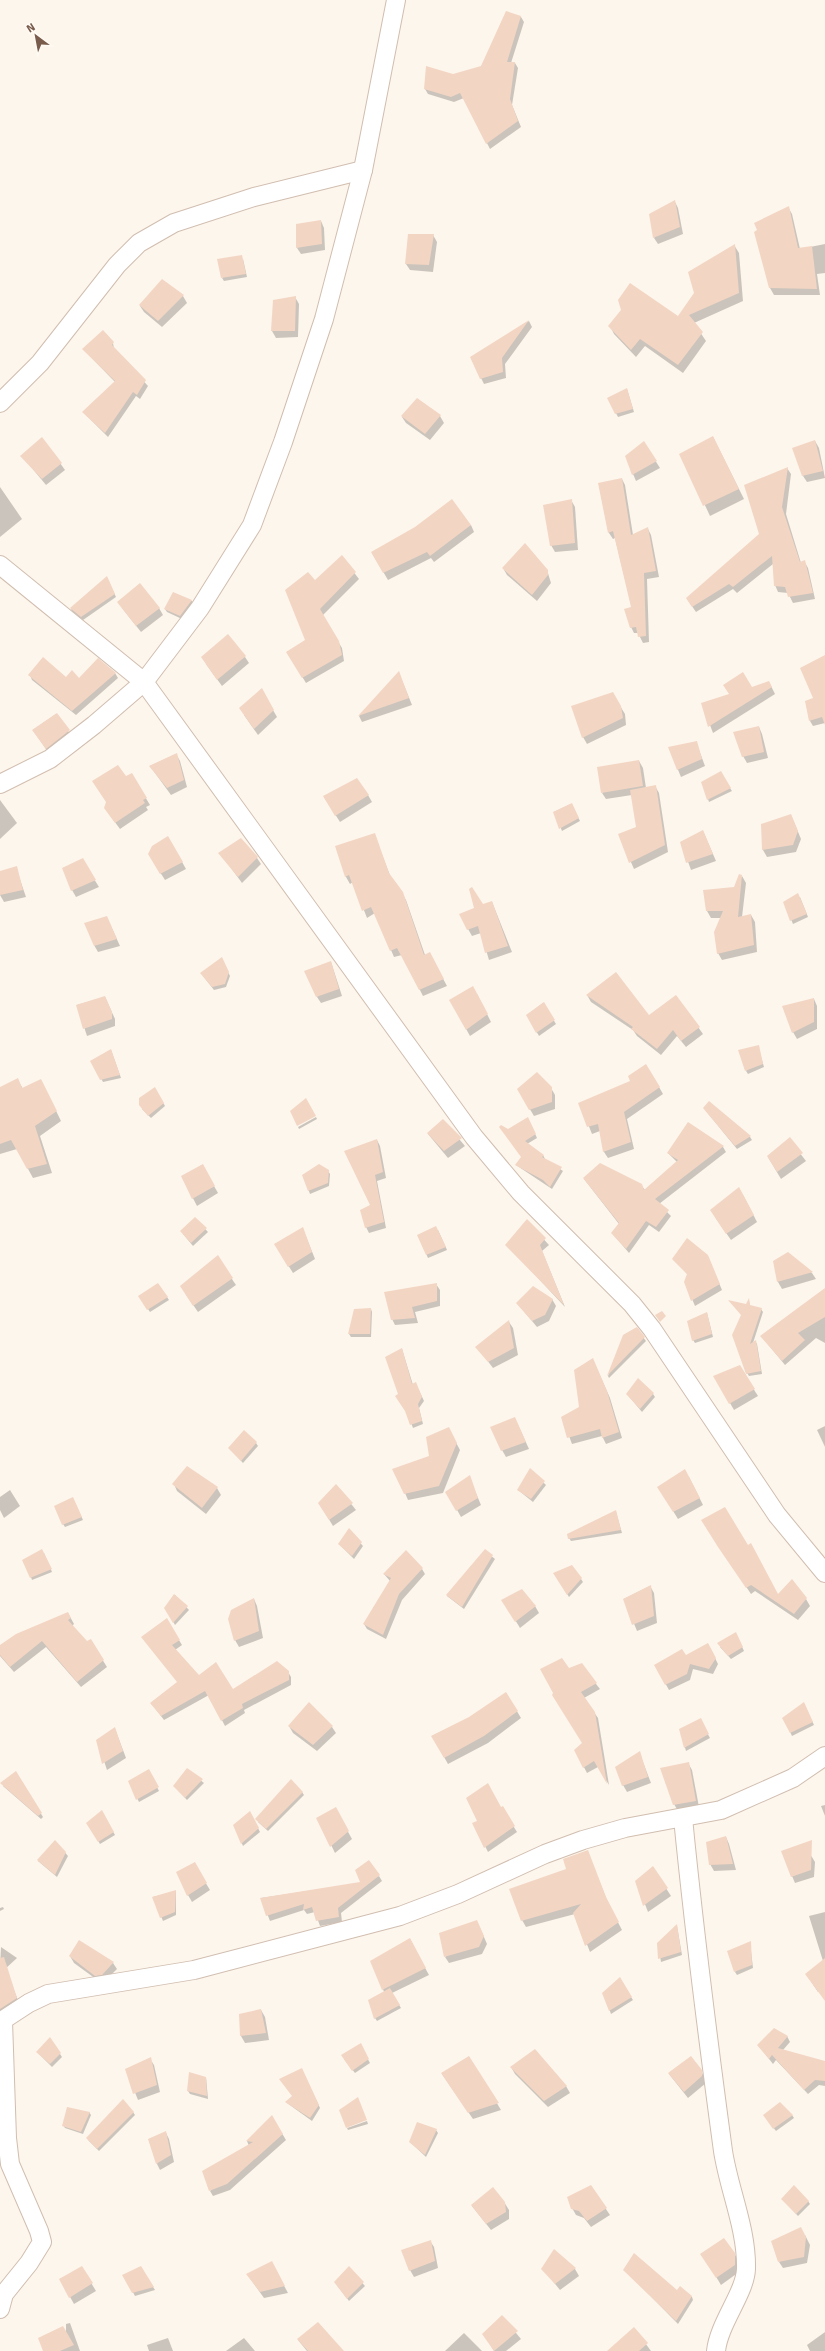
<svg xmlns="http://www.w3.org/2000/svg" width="825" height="2351" viewBox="0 0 825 2351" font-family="Signika,sans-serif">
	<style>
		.shadow { fill: #0003 }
		.building { fill: #f3d5c3 }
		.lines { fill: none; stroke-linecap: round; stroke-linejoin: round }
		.street-casing { stroke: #d1beb0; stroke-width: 20 }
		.street { stroke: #fff; stroke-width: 18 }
	</style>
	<rect width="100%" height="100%" fill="#fdf6ec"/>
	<g class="shadow">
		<polygon points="507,12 521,17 524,22 511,63 515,63 518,68 512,105 521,127 490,149 464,98 454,102 428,94 425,89 453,75 481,67"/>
		<polygon points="675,202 678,208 683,234 658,244 654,238"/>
		<polygon points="788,207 792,214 800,249 825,244 825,273 817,274 820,295 774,295 770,288 755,233"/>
		<polygon points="321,221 324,228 325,250 301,254 297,248"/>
		<polygon points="433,235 437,242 433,272 410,270 406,264"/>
		<polygon points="734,245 739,253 743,301 694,323 706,341 683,373 645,346 636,357 614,334 610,326 678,317"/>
		<polygon points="243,259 247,277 224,281 222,278"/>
		<polygon points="162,280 183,296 187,303 162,327 144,312 140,306"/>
		<polygon points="295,297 299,304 298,337 276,338 272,331"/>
		<polygon points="529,321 532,327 505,364 506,378 484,384 471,358"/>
		<polygon points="113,343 114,349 148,386 140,399 136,396 108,437 83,412 115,382 83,349"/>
		<polygon points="627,389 634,412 618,417 608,398"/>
		<polygon points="417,399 440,416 444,423 430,440 406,423 402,417"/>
		<polygon points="713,437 744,499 710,516 681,454"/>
		<polygon points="42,438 65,470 46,485 22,456"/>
		<polygon points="815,441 819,448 825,478 807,482 803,476"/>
		<polygon points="644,443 660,468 636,481 633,474"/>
		<polygon points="787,468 791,474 786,514 801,563 804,561 808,568 815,599 793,603 788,593 778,592 775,585 773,564 737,593 733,589 696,612 687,599 760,534"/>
		<polygon points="622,479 625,485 633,535 648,529 651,535 659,577 647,579 649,642 643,643 638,633 634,633 631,627 632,608 615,538 613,539 609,533 600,484"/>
		<polygon points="0,487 22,519 0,537"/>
		<polygon points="571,500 575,507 578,550 555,552 551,545"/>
		<polygon points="471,525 474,532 434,562 431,558 388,580 372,553"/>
		<polygon points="342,557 359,579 322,616 342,648 344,661 306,683 287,652 307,640 315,582"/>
		<polygon points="503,568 547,570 551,583 537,601 507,575"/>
		<polygon points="108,580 116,597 83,620 73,612 71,609"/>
		<polygon points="173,593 192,601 193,604 182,619 167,612 165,609"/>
		<polygon points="122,608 159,608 163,615 141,632"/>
		<polygon points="825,656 825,723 813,726 810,721"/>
		<polygon points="245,657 249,663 222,686 206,664"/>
		<polygon points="115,673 118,678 76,715 32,680 30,675 79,680"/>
		<polygon points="399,673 412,705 362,722 359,716"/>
		<polygon points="769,682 775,694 713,733 702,704"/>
		<polygon points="261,689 277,717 258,735 244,715"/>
		<polygon points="612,693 625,714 626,725 587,744 583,737"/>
		<polygon points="56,714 73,738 50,755 33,730"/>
		<polygon points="759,727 762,734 768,758 747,763 743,756"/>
		<polygon points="696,742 705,766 681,777 669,748"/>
		<polygon points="176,754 180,761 187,787 171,795 150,766"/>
		<polygon points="639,761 643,768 646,788 655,786 659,793 668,852 634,869 619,835 637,828 632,795 606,799 602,793"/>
		<polygon points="720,773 732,791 709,802 708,799"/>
		<polygon points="132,775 150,805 146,807 148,810 120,829 109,814 126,777"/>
		<polygon points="368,795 372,802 340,822 324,797"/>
		<polygon points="0,800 17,823 0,839"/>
		<polygon points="571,804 580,821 562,831 554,812"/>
		<polygon points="791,815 801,839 796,852 767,857 763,850 762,825"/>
		<polygon points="703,831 716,861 691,870 681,842"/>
		<polygon points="374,834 391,878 406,900 425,955 433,960 447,986 423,996 402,955 394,957 375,913 367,918 353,882 350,884 346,877 336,847"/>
		<polygon points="168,837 186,869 165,880 153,861"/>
		<polygon points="220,853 257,858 261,864 242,883"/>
		<polygon points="82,860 99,887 76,897 72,890"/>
		<polygon points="16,868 26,897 4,902 0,895 0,872"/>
		<polygon points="742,876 746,883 742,917 751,915 755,922 757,952 722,960 718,953 721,918 711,918 707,911 734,888"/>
		<polygon points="800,897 808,917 793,924 784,902"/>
		<polygon points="492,902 512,952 489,960 481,933 472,936 468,929 475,909"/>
		<polygon points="110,924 120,946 98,952 94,945"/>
		<polygon points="221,959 230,976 226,987 214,990 203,976"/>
		<polygon points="331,962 342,996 321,1003 317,997"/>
		<polygon points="477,994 491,1022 470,1036 450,1000"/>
		<polygon points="587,995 649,1016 676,996 703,1034 686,1047 677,1036 661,1055 637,1036 633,1030 591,1002"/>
		<polygon points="105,997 115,1019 115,1026 87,1036 77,1005"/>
		<polygon points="814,999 817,1006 817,1029 797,1039 793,1032"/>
		<polygon points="543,1003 556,1024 539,1036 527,1015"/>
		<polygon points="758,1046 764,1067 748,1074 746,1071"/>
		<polygon points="111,1050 121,1078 103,1082 91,1061"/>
		<polygon points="18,1080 23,1089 41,1080 61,1121 40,1136 52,1173 33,1178 17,1149 0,1154 0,1088"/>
		<polygon points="659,1087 663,1094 627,1119 634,1149 608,1158 604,1152 600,1131 592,1134 580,1104"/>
		<polygon points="551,1088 555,1095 555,1109 534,1116 522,1096"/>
		<polygon points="155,1089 165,1106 151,1118 142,1109"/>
		<polygon points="710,1103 750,1137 752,1140 737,1149 706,1111"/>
		<polygon points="316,1117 317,1119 299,1129 298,1127"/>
		<polygon points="443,1120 465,1146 448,1158 428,1134"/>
		<polygon points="529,1121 537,1138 527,1144 543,1155 545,1159 563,1171 552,1189 516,1165 522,1157 508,1130"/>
		<polygon points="688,1123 723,1147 726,1152 659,1204 671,1216 659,1232 649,1225 629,1253 612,1233 619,1224 584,1179 641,1185 645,1190 677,1162 668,1153"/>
		<polygon points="789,1139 806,1161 781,1179 768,1157"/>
		<polygon points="377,1140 380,1146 386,1178 377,1181 386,1228 369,1233 366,1227 371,1206"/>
		<polygon points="202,1165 218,1193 197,1206 182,1177"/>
		<polygon points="328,1171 330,1174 329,1186 310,1194 303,1176"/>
		<polygon points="743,1195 757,1222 731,1240 715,1217"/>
		<polygon points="195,1218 208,1232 193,1246 183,1234"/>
		<polygon points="527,1221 549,1245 542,1251 565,1307 507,1245"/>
		<polygon points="303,1229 315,1259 293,1273 275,1244"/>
		<polygon points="438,1230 447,1250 428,1258 418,1236"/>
		<polygon points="788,1253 812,1273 816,1279 782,1289 778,1282 774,1262"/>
		<polygon points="217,1257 236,1285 198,1312 185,1293"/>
		<polygon points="674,1259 710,1262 722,1290 695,1306 685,1282 688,1275"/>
		<polygon points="436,1284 440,1290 440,1306 415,1312 418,1323 395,1325 392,1319"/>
		<polygon points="825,1289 825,1343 816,1338 785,1365 762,1337"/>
		<polygon points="167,1297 169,1300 150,1312 141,1299"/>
		<polygon points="552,1299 556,1306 549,1321 537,1327 517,1303"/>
		<polygon points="749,1301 750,1306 761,1309 763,1312 753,1343 755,1341 757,1344 762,1374 749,1376 747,1373 747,1305"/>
		<polygon points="371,1309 372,1312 371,1337 351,1337 349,1334"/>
		<polygon points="707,1313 713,1337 695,1343 693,1340"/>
		<polygon points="509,1322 513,1328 518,1355 493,1368 477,1347"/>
		<polygon points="636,1328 646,1341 609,1378 608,1376 624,1335"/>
		<polygon points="402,1349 413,1385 417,1386 424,1401 419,1408 423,1424 413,1428 400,1394"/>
		<polygon points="593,1360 610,1398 622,1438 606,1444 602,1436 572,1444 562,1417 580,1408"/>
		<polygon points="739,1366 758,1396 734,1410 715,1377"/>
		<polygon points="627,1394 653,1394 655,1397 642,1412"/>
		<polygon points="518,1425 529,1449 506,1457 502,1450"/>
		<polygon points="825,1426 825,1447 817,1430"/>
		<polygon points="452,1435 460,1450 443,1493 408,1500 405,1493 430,1456"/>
		<polygon points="256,1443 258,1446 243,1463 229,1448"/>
		<polygon points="187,1468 217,1488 221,1495 206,1514 177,1491 174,1484"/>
		<polygon points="530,1470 546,1485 533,1502 518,1490"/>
		<polygon points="469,1477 481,1505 461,1517 447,1492"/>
		<polygon points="689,1477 703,1505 678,1519 662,1493"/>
		<polygon points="336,1485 356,1510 333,1526 319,1503"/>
		<polygon points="10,1490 20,1506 4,1518 0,1510 0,1497"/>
		<polygon points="74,1501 83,1520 65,1527 63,1524"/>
		<polygon points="616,1512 622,1533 571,1541 569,1538"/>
		<polygon points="706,1527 778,1595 806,1599 810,1606 798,1620 755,1591 751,1594"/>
		<polygon points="349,1530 363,1546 354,1559 339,1544"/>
		<polygon points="485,1551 495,1559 464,1609 447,1596"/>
		<polygon points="44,1553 52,1572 32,1580 31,1577"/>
		<polygon points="422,1569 425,1574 402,1600 386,1639 367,1629 364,1624 390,1581 384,1574"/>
		<polygon points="554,1573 581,1579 583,1582 569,1597"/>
		<polygon points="650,1586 654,1593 657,1623 637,1631 624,1599"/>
		<polygon points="175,1595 189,1610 175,1625 165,1608"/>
		<polygon points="254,1599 257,1606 263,1638 239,1647 235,1640"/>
		<polygon points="503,1600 535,1606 539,1613 520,1628"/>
		<polygon points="68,1613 74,1624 72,1626 87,1643 90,1640 107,1667 81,1687 46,1647 14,1672 0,1656 0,1647"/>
		<polygon points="166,1619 182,1645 175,1650 199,1676 232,1690 288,1672 291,1677 291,1685 244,1710 245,1713 225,1726 209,1695 164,1720 151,1703 178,1682"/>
		<polygon points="737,1636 744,1651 731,1659 720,1647"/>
		<polygon points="711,1650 718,1664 713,1674 693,1669 690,1680 669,1690 655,1665"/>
		<polygon points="581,1665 600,1689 584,1698 598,1718 609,1785 598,1767 587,1773 575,1750 583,1744 568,1670"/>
		<polygon points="506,1693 521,1718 488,1743 448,1764 432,1736 469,1718"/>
		<polygon points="309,1704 332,1727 336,1733 317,1751 293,1733 289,1726"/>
		<polygon points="805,1706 814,1725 792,1736 784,1719"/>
		<polygon points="700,1720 710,1738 686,1751 680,1730"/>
		<polygon points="115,1729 126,1758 107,1770 97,1740"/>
		<polygon points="639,1752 651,1783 627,1792 623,1785"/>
		<polygon points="688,1763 692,1770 699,1807 678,1811 674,1804"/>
		<polygon points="187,1769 204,1783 187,1800 174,1786"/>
		<polygon points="149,1771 159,1791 139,1802 129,1782"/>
		<polygon points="16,1773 43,1817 41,1819 3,1786"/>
		<polygon points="302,1792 304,1795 268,1831 258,1822"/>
		<polygon points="825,1805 825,1816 821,1806"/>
		<polygon points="502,1808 517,1832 488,1852 474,1824"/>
		<polygon points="335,1809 352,1839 335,1853 318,1818"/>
		<polygon points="102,1812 115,1835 100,1844 88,1824"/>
		<polygon points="250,1812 260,1832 243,1846 234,1825"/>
		<polygon points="726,1837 729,1844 736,1870 714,1871 710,1864"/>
		<polygon points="55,1841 68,1856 57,1877 38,1861"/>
		<polygon points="804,1844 815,1862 814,1877 795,1883 792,1876"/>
		<polygon points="587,1851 609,1905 622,1930 590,1952 575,1914 526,1927 522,1920"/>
		<polygon points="194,1864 210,1890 192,1902 188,1895"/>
		<polygon points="653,1868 671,1896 648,1912 636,1881"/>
		<polygon points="379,1876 382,1881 341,1913 342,1922 320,1926 315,1912 307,1914 304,1910 270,1921 261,1898 361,1883"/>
		<polygon points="176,1891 176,1915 163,1921 153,1897"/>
		<polygon points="3,1907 4,1909 0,1911 0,1908"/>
		<polygon points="825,1912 825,1988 818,1992 806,1974 823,1961 809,1916"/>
		<polygon points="677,1926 682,1955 661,1962 658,1944"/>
		<polygon points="480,1928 487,1944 482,1954 449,1963 445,1957"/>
		<polygon points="80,1942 113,1963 117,1969 105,1981 100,1982 74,1963 70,1956"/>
		<polygon points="750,1942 753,1968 737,1975 735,1972"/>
		<polygon points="413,1946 429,1975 392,1993 401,2008 377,2021 375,2018 384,1992 383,1989"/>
		<polygon points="1,1947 17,1958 4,1970 0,1967"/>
		<polygon points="10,1979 20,2006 0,2019 0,1980"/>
		<polygon points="619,1979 633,2000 611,2014 604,1994"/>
		<polygon points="261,2010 265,2017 269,2040 245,2043 241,2036 240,2015"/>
		<polygon points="787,2036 790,2042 783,2050 825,2064 825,2086 819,2085 808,2094 776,2060 773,2064 758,2045"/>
		<polygon points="360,2045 370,2063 355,2073 344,2059"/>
		<polygon points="37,2052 60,2054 62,2057 52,2067"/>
		<polygon points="469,2057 501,2110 473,2119 442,2074"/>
		<polygon points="150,2059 154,2065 160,2092 138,2100 126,2070"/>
		<polygon points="511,2067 566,2086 570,2093 548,2107 515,2074"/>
		<polygon points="701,2070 706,2083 688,2098 669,2074"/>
		<polygon points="303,2072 320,2108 312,2121 287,2103 293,2097"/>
		<polygon points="206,2077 208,2099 190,2094 188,2091"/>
		<polygon points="89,2112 91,2115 83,2134 65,2128 63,2125"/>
		<polygon points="133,2112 135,2115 99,2151 89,2141 87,2138"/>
		<polygon points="792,2115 794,2118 776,2131 766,2118"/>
		<polygon points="272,2117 286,2140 230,2190 213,2196 210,2191 249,2146 247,2141"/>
		<polygon points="367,2121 368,2124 348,2130 347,2128"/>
		<polygon points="436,2130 438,2133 426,2157 410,2142"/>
		<polygon points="166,2133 169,2139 174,2162 160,2170 157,2164"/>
		<polygon points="591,2187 610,2215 591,2227 584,2218 576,2215 572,2208"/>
		<polygon points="782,2199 808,2201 810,2204 798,2216"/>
		<polygon points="504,2202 509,2210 509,2219 491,2230 472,2206"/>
		<polygon points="805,2235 810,2245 807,2263 783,2268 779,2262"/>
		<polygon points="430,2241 434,2247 438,2268 414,2277 410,2270"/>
		<polygon points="554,2251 575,2269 579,2276 560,2290 543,2269"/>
		<polygon points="734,2253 738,2260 739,2272 721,2285 706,2260"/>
		<polygon points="140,2267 155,2290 135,2296 124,2276"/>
		<polygon points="82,2268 96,2291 74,2304 60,2279"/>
		<polygon points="349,2268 365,2286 349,2301 337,2285"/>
		<polygon points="275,2269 288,2293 264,2298 247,2274"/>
		<polygon points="625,2270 677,2291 680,2287 692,2297 693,2300 678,2324"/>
		<polygon points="502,2316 521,2339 506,2351 494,2351 488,2341"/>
		<polygon points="70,2323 80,2351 44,2351 66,2334 66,2324"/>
		<polygon points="634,2328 651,2351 614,2351"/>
		<polygon points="825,2332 825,2351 810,2351 807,2345"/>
		<polygon points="464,2333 482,2351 445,2351"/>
		<polygon points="168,2338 173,2351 149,2351 147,2345"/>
		<polygon points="244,2338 255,2351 226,2351"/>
		<polygon points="298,2340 342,2351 307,2351"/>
	</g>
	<g class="building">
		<polygon points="506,11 521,16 507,62 515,62 510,99 518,121 486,144 460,93 451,97 424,89 426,66 453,74 481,66"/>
		<polygon points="675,200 680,227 653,238 649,214"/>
		<polygon points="789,206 798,248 812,246 817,289 769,288 754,232 757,230 754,223"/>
		<polygon points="321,220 322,244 296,248 296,224"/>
		<polygon points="408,234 434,234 429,265 405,264"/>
		<polygon points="735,244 739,293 689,315 703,332 678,365 640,339 631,350 608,326 621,310 618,300 630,283 678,316 694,293 688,272"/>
		<polygon points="242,255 246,274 221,278 217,259"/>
		<polygon points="162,279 184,295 158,321 139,305"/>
		<polygon points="296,296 295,331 271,331 273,300"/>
		<polygon points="529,320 502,358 503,372 480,379 470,357"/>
		<polygon points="103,330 114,342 112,345 146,380 137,395 133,392 105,433 82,412 115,381 82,349"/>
		<polygon points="627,388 633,409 615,414 607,398"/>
		<polygon points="417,398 441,415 425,434 401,416"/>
		<polygon points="713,436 739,489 703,506 679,454"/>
		<polygon points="42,437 62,463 42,479 20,456"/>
		<polygon points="815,440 823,471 802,476 792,448"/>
		<polygon points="644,441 657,461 632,475 625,456"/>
		<polygon points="788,467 782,507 800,562 805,560 813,593 788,597 785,587 774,586 772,556 733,587 729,584 692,607 686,598 759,534 744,485"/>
		<polygon points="622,478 631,535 648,527 656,571 644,573 646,636 638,637 636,627 630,628 624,609 631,607 613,531 608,533 598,483"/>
		<polygon points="452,499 471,525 430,556 427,552 383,573 371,552 415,527"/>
		<polygon points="572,499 575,543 550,546 543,505"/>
		<polygon points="525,543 548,570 548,575 532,595 502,568"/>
		<polygon points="342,555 356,572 320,609 339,641 342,655 302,678 286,652 305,640 285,590 308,572 315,580"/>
		<polygon points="107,576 115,594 81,617 70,608"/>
		<polygon points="140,583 160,608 136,626 117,602"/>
		<polygon points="173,592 192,600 180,616 164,609"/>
		<polygon points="228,634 246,656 217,680 201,657"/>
		<polygon points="825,655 825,725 822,717 809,721 805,701 813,698 800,668"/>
		<polygon points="43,657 66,677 72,670 79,678 98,658 116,673 72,711 28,675"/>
		<polygon points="399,671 409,698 358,716"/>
		<polygon points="743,672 752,687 769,681 772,687 708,727 701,703 729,694 723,685"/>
		<polygon points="262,688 274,710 254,729 239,708"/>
		<polygon points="613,692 621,706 623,718 582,738 571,706"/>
		<polygon points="57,713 70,730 46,749 32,730"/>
		<polygon points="759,726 764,752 742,757 733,732"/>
		<polygon points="697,741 702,759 677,770 668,747"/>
		<polygon points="177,753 184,780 167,788 149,766"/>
		<polygon points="639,760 643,786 601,793 597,767"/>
		<polygon points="118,765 126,776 132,773 147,798 143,800 145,803 115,823 104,808 106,802 92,781"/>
		<polygon points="721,771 731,788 707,800 701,782"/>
		<polygon points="357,778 369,795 335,816 323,796"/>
		<polygon points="656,785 665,845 629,863 618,834 636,827 630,790"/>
		<polygon points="572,803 579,818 559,829 553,812"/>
		<polygon points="791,814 798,831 793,845 762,850 761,824"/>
		<polygon points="703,830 713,854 686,863 680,842"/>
		<polygon points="375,833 389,873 403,892 424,955 430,952 444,979 419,990 397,948 390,951 371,907 362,911 349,875 345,877 335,846"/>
		<polygon points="168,836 183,862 160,874 148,854 152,846"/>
		<polygon points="241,838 258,857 238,877 218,853"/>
		<polygon points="83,858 96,880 71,891 62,868"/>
		<polygon points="17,866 23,890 0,895 0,871"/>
		<polygon points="739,874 742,875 738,917 751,914 754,945 717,954 714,932 723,911 706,911 703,890 734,887"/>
		<polygon points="472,887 483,904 492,901 508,946 485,953 478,926 467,930 459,914 474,908 469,889"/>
		<polygon points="798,893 807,914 790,921 783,902"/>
		<polygon points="107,916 117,939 94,946 84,923"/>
		<polygon points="222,957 229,972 225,984 212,987 200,973"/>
		<polygon points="331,961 339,989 316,997 304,971"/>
		<polygon points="616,972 649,1015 676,995 700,1027 681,1041 673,1030 657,1049 631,1029 633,1027 586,995"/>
		<polygon points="473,986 488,1014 466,1030 449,1000"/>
		<polygon points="105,996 112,1012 112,1019 83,1029 76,1005"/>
		<polygon points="814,998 814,1022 792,1033 782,1006"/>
		<polygon points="544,1002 555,1020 536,1033 526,1015"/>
		<polygon points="759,1045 763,1064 745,1071 738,1050"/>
		<polygon points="111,1049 120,1075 100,1080 90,1061"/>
		<polygon points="646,1064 660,1087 624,1112 631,1142 603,1152 598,1124 587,1127 578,1103 630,1081 628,1076"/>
		<polygon points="537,1072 552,1087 552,1102 529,1110 517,1089"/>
		<polygon points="18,1078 22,1088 41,1079 57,1111 35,1126 47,1164 27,1169 11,1140 0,1144 0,1087"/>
		<polygon points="155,1087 164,1103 148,1116 139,1105 139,1098"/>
		<polygon points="306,1098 316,1116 297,1126 290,1111"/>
		<polygon points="709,1101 751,1136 735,1146 703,1108"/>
		<polygon points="528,1117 536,1134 525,1141 544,1155 542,1157 562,1167 550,1187 543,1180 515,1165 521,1157 499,1127 501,1125 508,1129"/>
		<polygon points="443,1119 462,1138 444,1151 427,1133"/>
		<polygon points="688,1122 724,1146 655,1199 669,1210 656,1227 646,1221 626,1249 611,1233 619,1223 583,1178 600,1163 642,1184 644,1190 678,1160 667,1153"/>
		<polygon points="790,1137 803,1153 777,1172 767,1156"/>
		<polygon points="377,1139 383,1172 375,1175 384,1222 365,1228 360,1210 370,1205 344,1151"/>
		<polygon points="203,1164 215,1186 192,1199 181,1176"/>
		<polygon points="319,1164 329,1170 328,1183 308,1191 302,1175"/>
		<polygon points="739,1187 754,1215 726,1234 710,1210"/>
		<polygon points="195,1217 207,1228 191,1243 180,1231"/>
		<polygon points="527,1219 546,1238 540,1245 564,1305 505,1245"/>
		<polygon points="436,1226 446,1247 426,1255 417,1235"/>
		<polygon points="303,1227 312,1252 288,1267 274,1244"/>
		<polygon points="687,1238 708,1255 720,1284 691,1301 684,1282 687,1274 672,1259"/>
		<polygon points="788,1252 813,1272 777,1282 773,1261"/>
		<polygon points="218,1255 233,1278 193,1306 180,1286"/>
		<polygon points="158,1283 168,1297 147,1310 138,1296"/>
		<polygon points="437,1283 437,1301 412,1307 415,1318 391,1320 384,1292"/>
		<polygon points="533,1286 553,1299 545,1315 532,1321 516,1303"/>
		<polygon points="825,1288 825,1317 798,1333 805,1340 782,1361 760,1336"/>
		<polygon points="749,1298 750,1305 762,1308 750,1344 756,1340 761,1371 746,1374 732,1335 741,1315 728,1300 746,1304"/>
		<polygon points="371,1308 370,1334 348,1334 354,1309"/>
		<polygon points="662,1311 666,1316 660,1322 655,1315"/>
		<polygon points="707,1312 712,1334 692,1341 687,1321"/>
		<polygon points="509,1320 514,1348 488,1362 475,1347"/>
		<polygon points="637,1327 645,1337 607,1376 623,1335"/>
		<polygon points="402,1348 412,1384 416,1382 422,1397 418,1404 422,1421 410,1425 405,1411 395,1396 398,1394 385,1357"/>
		<polygon points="593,1358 607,1391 619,1432 602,1438 600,1429 567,1438 561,1417 579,1407 574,1370"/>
		<polygon points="740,1365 755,1389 729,1404 713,1376"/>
		<polygon points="638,1378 654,1393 640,1409 626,1394"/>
		<polygon points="515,1417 526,1442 501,1451 490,1427"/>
		<polygon points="449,1427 457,1443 439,1486 404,1494 392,1469 429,1456 426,1437"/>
		<polygon points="244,1430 257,1442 241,1461 228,1448"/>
		<polygon points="187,1466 218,1487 202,1508 172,1484"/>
		<polygon points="530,1468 545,1481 531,1499 517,1490"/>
		<polygon points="685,1469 700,1498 673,1512 657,1487"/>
		<polygon points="470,1475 478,1498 456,1511 445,1492"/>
		<polygon points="336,1484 353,1503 329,1520 318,1503"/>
		<polygon points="73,1497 82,1517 62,1525 54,1506"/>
		<polygon points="725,1507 748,1545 751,1543 778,1594 792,1579 807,1598 794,1614 751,1585 746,1588 718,1547 701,1520"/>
		<polygon points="616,1510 621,1530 568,1539 567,1534"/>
		<polygon points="349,1528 362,1542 352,1556 338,1544"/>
		<polygon points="42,1549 52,1569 30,1578 22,1560"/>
		<polygon points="485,1549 493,1555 462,1607 446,1595"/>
		<polygon points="406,1550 423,1568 399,1594 383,1635 363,1624 391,1578 383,1574"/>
		<polygon points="572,1565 582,1578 567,1595 553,1573"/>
		<polygon points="651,1585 654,1616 632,1625 623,1599"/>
		<polygon points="522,1589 536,1606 515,1622 501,1600"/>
		<polygon points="174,1594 188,1606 173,1623 164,1608"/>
		<polygon points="254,1598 259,1631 234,1641 228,1619 231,1610"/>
		<polygon points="68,1612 71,1618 68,1620 87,1641 91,1639 104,1660 77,1682 42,1641 10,1667 0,1655 0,1645 16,1634"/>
		<polygon points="167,1618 180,1640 172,1645 199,1675 216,1662 233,1689 277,1661 289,1671 289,1680 242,1704 243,1708 221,1721 205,1691 161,1716 150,1703 177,1682 141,1637"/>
		<polygon points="736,1632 743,1647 728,1656 717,1643"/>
		<polygon points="708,1643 716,1658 709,1669 690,1664 687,1674 665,1685 654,1665 682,1649 686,1655"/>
		<polygon points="562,1658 569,1668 582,1663 597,1683 581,1692 595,1712 607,1784 594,1761 583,1768 574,1750 582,1743 552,1695 553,1693 540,1669"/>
		<polygon points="506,1692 518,1711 484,1736 444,1758 431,1736 469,1717"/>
		<polygon points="309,1702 333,1726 313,1745 288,1726"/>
		<polygon points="804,1702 813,1722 790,1733 782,1718"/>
		<polygon points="701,1718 709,1734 684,1748 679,1729"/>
		<polygon points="115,1727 123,1751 102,1764 96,1740"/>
		<polygon points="640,1751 648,1777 622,1786 615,1767"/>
		<polygon points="689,1762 696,1801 673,1805 660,1768"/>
		<polygon points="187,1768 203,1779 185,1798 173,1786"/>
		<polygon points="149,1769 159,1787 136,1800 128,1781"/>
		<polygon points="16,1771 42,1813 38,1816 0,1783"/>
		<polygon points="291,1779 303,1792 266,1829 255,1819"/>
		<polygon points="488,1783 501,1807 503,1806 515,1826 484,1848 472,1823 477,1821 466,1798"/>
		<polygon points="336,1807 349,1831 330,1847 316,1818"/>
		<polygon points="102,1810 114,1832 98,1842 86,1823"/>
		<polygon points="250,1811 259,1828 241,1844 233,1825"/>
		<polygon points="726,1836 733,1864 709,1865 706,1842"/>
		<polygon points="55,1840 66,1852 55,1875 37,1860"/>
		<polygon points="812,1840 811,1870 791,1877 781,1851"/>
		<polygon points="588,1850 606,1897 619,1922 585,1946 573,1913 581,1904 521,1921 509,1889 566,1869 563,1859"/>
		<polygon points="369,1860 380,1875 338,1908 339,1917 316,1921 312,1907 303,1910 304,1904 266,1916 260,1898 360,1882 355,1870"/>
		<polygon points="195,1862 207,1883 187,1896 176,1872"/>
		<polygon points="653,1866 668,1888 643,1906 635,1881"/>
		<polygon points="176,1890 175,1912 160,1918 152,1897"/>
		<polygon points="477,1920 484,1936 479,1947 444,1957 439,1933"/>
		<polygon points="677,1924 681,1952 658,1959 657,1943"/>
		<polygon points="410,1938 426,1968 382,1990 370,1961"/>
		<polygon points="79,1940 114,1962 102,1975 95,1976 69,1956"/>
		<polygon points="751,1941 752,1965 734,1972 727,1951"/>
		<polygon points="4,1957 17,1998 0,2009 0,1958"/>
		<polygon points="825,1958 825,2001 805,1974"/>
		<polygon points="620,1977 632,1997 609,2011 602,1993"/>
		<polygon points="390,1988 400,2005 374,2019 368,2000"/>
		<polygon points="261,2009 266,2033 240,2036 239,2014"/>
		<polygon points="774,2028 788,2036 778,2048 825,2061 825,2081 815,2080 804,2090 772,2055 769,2059 757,2045"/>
		<polygon points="50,2037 61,2053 50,2064 36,2052"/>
		<polygon points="361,2043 369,2059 352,2071 341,2055"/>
		<polygon points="535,2049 567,2086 544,2101 510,2067"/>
		<polygon points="469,2056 499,2103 468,2113 441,2073"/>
		<polygon points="691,2056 702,2070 702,2076 684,2092 668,2073"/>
		<polygon points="151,2057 157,2085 133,2094 125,2069"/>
		<polygon points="302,2068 319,2105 310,2118 285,2102 292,2096 279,2079"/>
		<polygon points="189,2072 206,2077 207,2096 187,2091"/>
		<polygon points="358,2097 367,2120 346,2128 339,2110"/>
		<polygon points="123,2099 134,2112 97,2149 86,2138"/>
		<polygon points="780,2102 793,2115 773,2129 763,2115"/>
		<polygon points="67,2107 90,2112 81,2132 62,2126"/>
		<polygon points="272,2115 283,2134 227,2184 209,2191 202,2171 253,2142 246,2141"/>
		<polygon points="417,2122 437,2129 425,2155 409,2142"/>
		<polygon points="166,2131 171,2155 156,2164 148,2139"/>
		<polygon points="591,2185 607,2208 587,2221 579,2211 571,2209 567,2197"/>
		<polygon points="794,2185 809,2201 796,2214 781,2199"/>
		<polygon points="493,2187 505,2202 506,2212 486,2224 471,2205"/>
		<polygon points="801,2227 806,2237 804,2257 778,2262 771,2241"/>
		<polygon points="724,2238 735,2253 735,2265 716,2278 700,2254"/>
		<polygon points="431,2240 435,2261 409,2271 401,2250"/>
		<polygon points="554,2249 576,2268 555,2284 541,2269"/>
		<polygon points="634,2253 677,2290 680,2286 692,2296 676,2321 623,2270"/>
		<polygon points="272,2261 285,2286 260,2292 246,2274"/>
		<polygon points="82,2266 93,2283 69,2298 59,2279"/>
		<polygon points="141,2266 154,2287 132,2293 122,2275"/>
		<polygon points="349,2266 364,2282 347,2299 334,2282"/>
		<polygon points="502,2315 518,2331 494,2351 482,2334"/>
		<polygon points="318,2322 344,2351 308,2351 297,2339"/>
		<polygon points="63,2326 74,2345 60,2351 43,2351 38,2338"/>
		<polygon points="634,2327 648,2343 639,2351 607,2351"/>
	</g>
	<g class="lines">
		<g class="street-casing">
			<g id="street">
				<polyline points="0,403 40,363 117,265 139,243 174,223 254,197 363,170"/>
				<polyline points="0,565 144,682 474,1137 521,1193 632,1304 652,1329 777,1515 825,1573"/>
				<polyline points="0,784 50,759 94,725 144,682 200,608 252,525 283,442 324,319 363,170 396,0"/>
				<path d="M683,1818C694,1930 708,2040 723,2151C729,2190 747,2229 746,2269C745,2293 719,2323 716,2351"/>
				<polyline points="0,2022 29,2003 48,1994 194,1970 400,1916 458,1894 545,1854 583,1840 625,1828 721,1810 793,1778 825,1756"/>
				<polyline points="0,2309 4,2294 29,2263 42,2242 39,2231 10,2164 7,2138 3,2021"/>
			</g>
		</g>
		<use href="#street" class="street"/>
	</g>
	<g transform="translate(36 36) rotate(328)" stroke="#fffaf3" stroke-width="3" paint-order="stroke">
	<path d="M0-3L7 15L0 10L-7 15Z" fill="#7a5c4d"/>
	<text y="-6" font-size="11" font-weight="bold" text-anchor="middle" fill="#7a5c4d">N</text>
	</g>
</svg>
